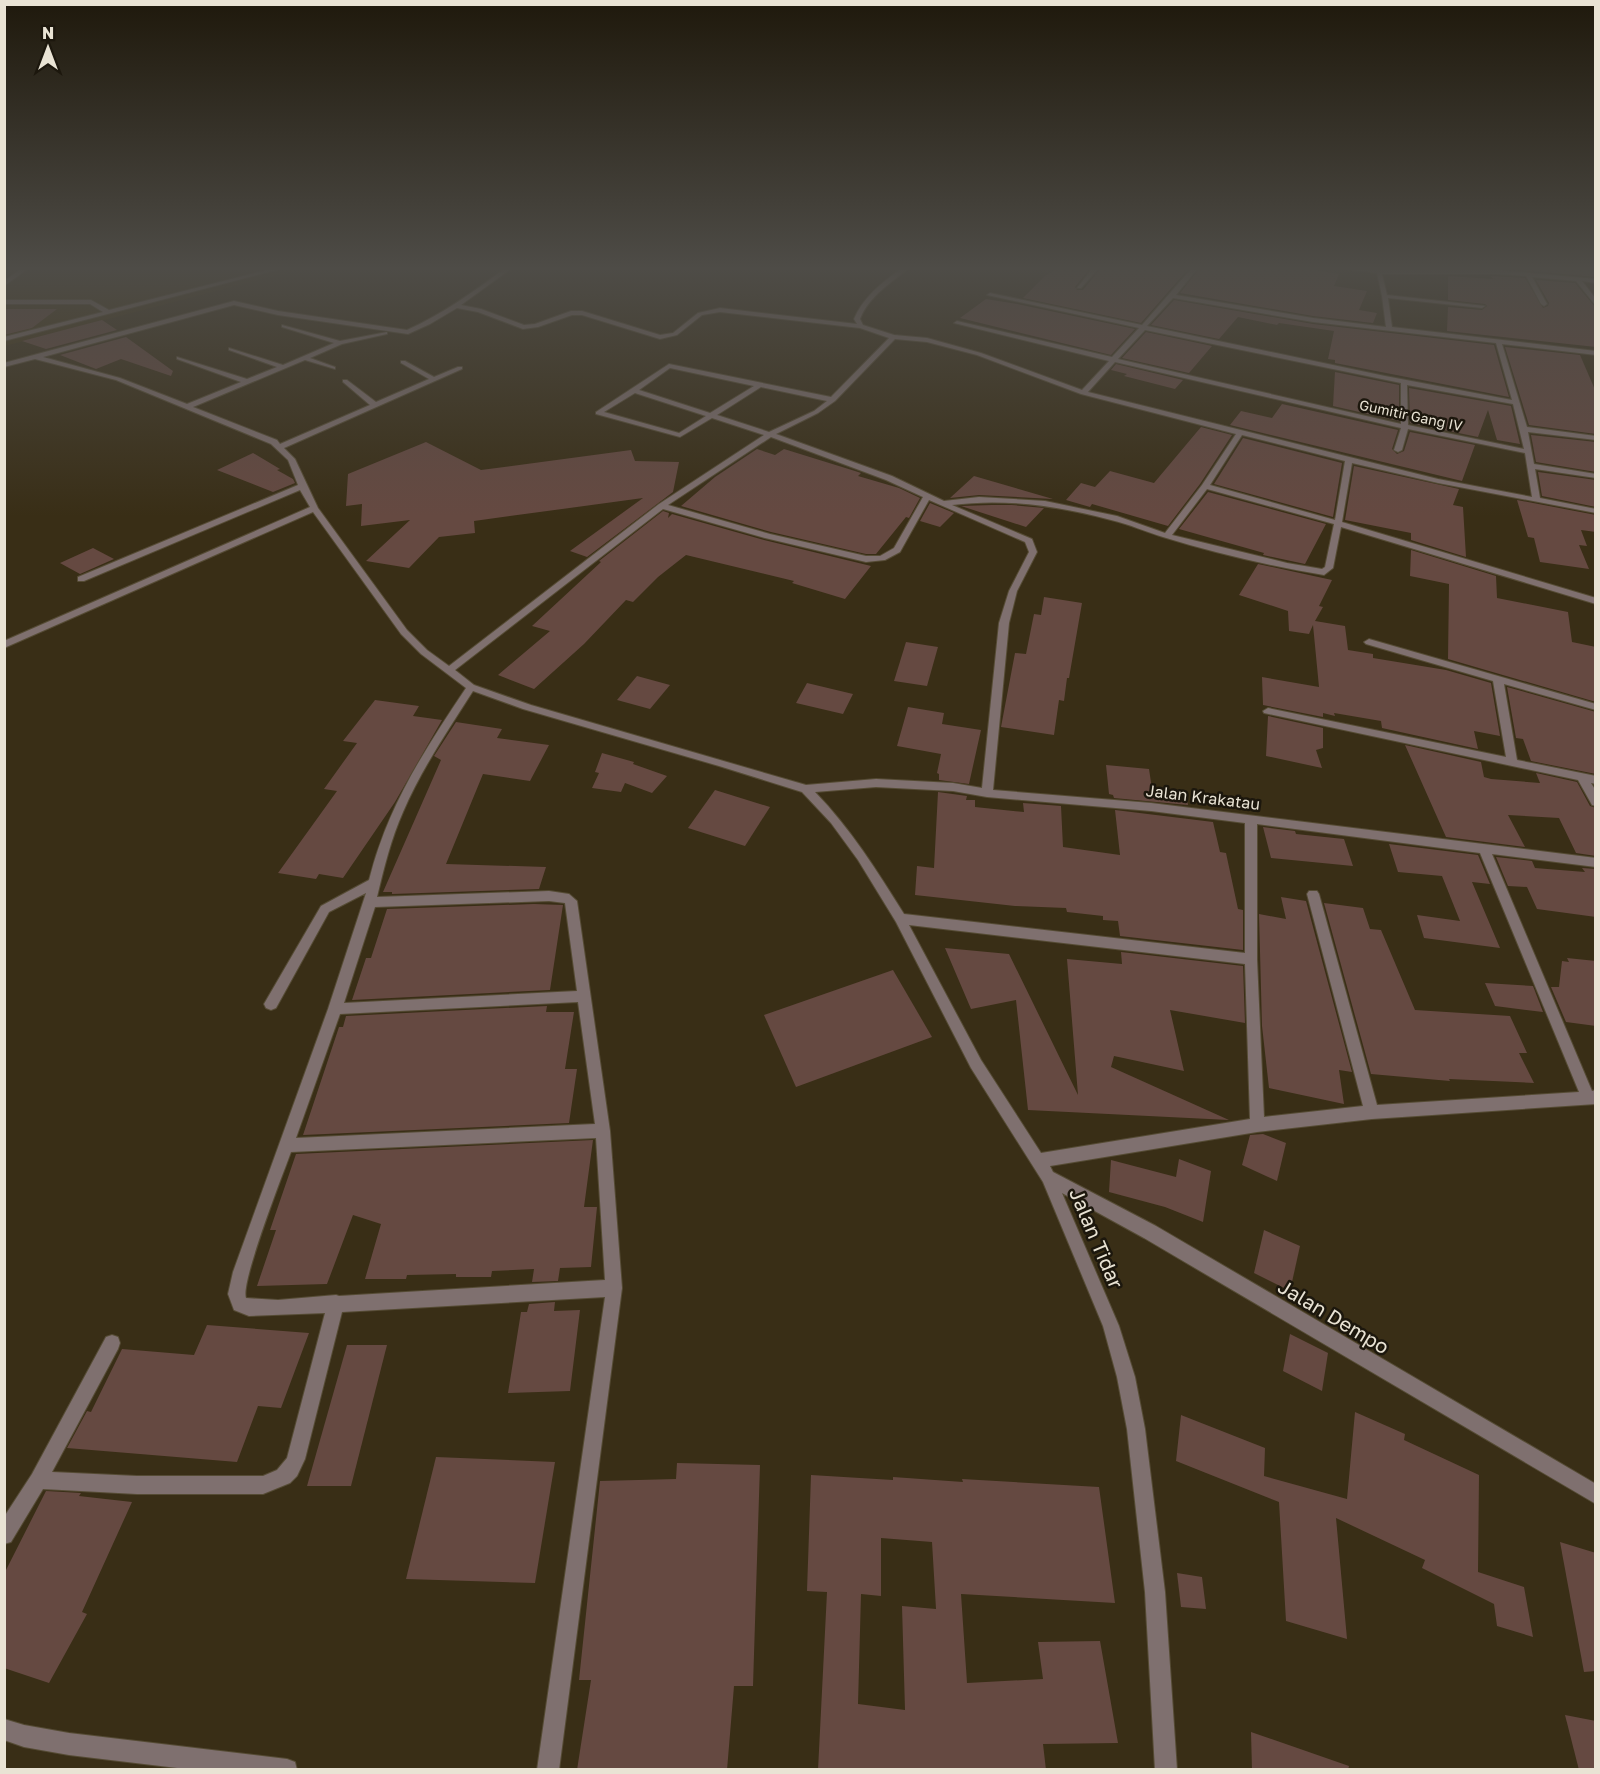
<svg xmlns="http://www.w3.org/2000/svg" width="1600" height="1774" viewBox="0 0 1600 1774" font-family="'Golos Text',sans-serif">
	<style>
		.built { fill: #413413 }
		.building { fill: #654941; fill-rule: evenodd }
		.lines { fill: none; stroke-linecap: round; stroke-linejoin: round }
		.minor-casing { stroke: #554b34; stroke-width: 2 }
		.minor { fill: #7f706f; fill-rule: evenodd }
		.labels { text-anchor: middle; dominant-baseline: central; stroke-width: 5; stroke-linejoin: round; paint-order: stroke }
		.far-street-label { font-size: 14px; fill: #e9e3d4; stroke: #1c170d }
		.street-label { font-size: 16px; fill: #e9e3d4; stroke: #1c170d }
		.near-street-label { font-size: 20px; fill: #e9e3d4; stroke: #1c170d }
	</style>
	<rect width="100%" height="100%" fill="#392e16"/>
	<polygon class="built" points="5,268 305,268 5,346"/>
	<g class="building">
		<polygon points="1059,268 1090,268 1075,287 1077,290 1083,290 1101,268 1189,268 1141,323 1023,298 1045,276"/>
		<polygon points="1200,268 1303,268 1339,274 1334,286 1367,291 1359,310 1377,313 1373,323 1313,316 1180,293"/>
		<polygon points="1497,268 1578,268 1596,271 1596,277"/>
		<polygon points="1448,276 1493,279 1491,276 1525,278 1543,308 1548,306 1549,303 1536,280 1575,283 1596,308 1596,347 1447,331 1448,307 1482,310 1487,306 1485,304 1448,300"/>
		<polygon points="986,299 1017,304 1135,329 1111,355 960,318"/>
		<polygon points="1174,300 1313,324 1494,345 1509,397 1335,363 1335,360 1328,359 1334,331 1279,323 1277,325 1238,317 1219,339 1151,325"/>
		<polygon points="4,309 57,309 32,328 4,335"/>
		<polygon points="102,320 117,330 46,349 22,341"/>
		<polygon points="1146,332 1212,346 1189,373 1122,358"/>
		<polygon points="126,337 173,371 171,376 121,359 96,369 60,355"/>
		<polygon points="1505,347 1580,355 1596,392 1596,434 1529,425"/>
		<polygon points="1116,364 1183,380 1175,389 1124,376 1127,374 1111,370"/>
		<polygon points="1335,372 1399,385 1399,421 1333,406"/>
		<polygon points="1409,388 1511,406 1520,444 1497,440 1488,410 1478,437 1410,423"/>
		<polygon points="1282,404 1398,430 1392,449 1397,454 1404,451 1410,432 1475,445 1462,481 1230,425 1241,411 1272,418"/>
		<polygon points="1201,427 1232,435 1200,484 1168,526 1092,504 1090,507 1066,500 1081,483 1095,487 1110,471 1154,483"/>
		<polygon points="1531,435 1596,442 1596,472 1536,462"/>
		<polygon points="1243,438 1342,463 1333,517 1214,484"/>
		<polygon points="426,442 481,470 631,450 635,461 679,462 673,492 587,557 570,551 643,498 474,521 475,533 439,537 409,568 366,561 410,520 361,526 362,504 346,506 348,474"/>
		<polygon points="757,449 775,455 784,449 855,471 861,473 858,476 899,488 920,498 909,518 906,517 876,554 866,554 771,532 681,506 715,477"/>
		<polygon points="253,453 280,469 277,470 293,479 295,483 273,492 217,470"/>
		<polygon points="1354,466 1459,489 1453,505 1463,507 1466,557 1411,540 1411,533 1345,520"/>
		<polygon points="1538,472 1596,480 1596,507 1542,496"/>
		<polygon points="974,476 1053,499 979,495 950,498"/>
		<polygon points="1208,492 1326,524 1305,564 1263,555 1264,553 1179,529"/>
		<polygon points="1517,500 1596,515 1596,532 1581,530 1587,546 1579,545 1589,569 1540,562 1534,538 1528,537"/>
		<polygon points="930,503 954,513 940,527 920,521"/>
		<polygon points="992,505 1012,505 1044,508 1026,527 961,506"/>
		<polygon points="663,511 669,513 668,518 672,514 764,540 871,566 845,599 792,583 794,581 686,555 658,577 633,602 626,600 584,644 534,689 498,675 550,631 532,626 601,562 599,561"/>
		<polygon points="93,548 114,559 80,574 60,563"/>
		<polygon points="1411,550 1496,576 1497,598 1568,612 1572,642 1596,647 1596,702 1448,659 1449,584 1410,576"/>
		<polygon points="1258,564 1332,580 1319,606 1323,607 1315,621 1345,626 1348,650 1373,654 1373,658 1446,670 1491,683 1500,736 1474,731 1478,749 1382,728 1381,721 1334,713 1335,716 1323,713 1323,717 1263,705 1262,677 1319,687 1313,625 1309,634 1289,631 1288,611 1239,595"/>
		<polygon points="1044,597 1082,603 1069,678 1067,678 1064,701 1059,700 1054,735 1001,727 1015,653 1026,654 1034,614 1041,615"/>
		<polygon points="906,642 938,647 927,686 894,681"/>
		<polygon points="637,676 670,685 650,709 617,700"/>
		<polygon points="807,683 853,694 843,714 796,703"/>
		<polygon points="1507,687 1596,712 1596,774 1531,761 1523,739 1516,738"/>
		<polygon points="375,700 419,706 413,716 442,720 395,802 343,878 319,874 316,879 278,873 337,791 324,789 357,743 343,741"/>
		<polygon points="908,707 944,713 942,724 981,730 969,784 939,780 939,774 937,773 941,754 897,746"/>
		<polygon points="1268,716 1323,728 1323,748 1316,750 1322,768 1266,756"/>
		<polygon points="456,722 502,729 497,738 549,745 530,781 483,774 446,864 546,867 539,889 392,894 392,892 383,892 441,760 434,756"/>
		<polygon points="1405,745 1481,762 1484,777 1491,779 1540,783 1536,773 1577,782 1590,806 1596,808 1596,856 1576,853 1559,818 1508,815 1525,847 1446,837"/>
		<polygon points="602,753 634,762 633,764 667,776 652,793 625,783 621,792 592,788 599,773 595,772"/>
		<polygon points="1106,765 1149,769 1152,789 1186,792 1188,805 1114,798 1113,795 1109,794"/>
		<polygon points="715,790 770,807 745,846 688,828"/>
		<polygon points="938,792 967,796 966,800 975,800 975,807 1024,812 1023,803 1061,806 1063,847 1120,855 1115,810 1213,822 1220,852 1226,853 1238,909 1243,910 1243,950 1120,936 1118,921 1103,920 1103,916 1067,912 1066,908 1015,906 915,895 917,866 934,868"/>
		<polygon points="1263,827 1295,831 1296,834 1344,839 1353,866 1271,858"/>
		<polygon points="1389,844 1478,855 1490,884 1472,882 1500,948 1424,938 1417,915 1460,921 1442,876 1398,872"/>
		<polygon points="1496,857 1532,861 1535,868 1585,872 1582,868 1596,869 1596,917 1537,909 1527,887 1508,886"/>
		<polygon points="1281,897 1306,901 1352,1072 1339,1070 1344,1104 1269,1088 1262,1026 1259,914 1286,919"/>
		<polygon points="1324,903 1363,908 1370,929 1381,930 1415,1010 1510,1016 1527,1053 1519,1053 1534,1083 1449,1079 1450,1081 1371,1074"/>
		<polygon points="534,904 563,905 550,990 352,1000 366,958 371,958 387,909"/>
		<polygon points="945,948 1009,954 1078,1095 1067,959 1122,964 1121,952 1243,966 1245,1023 1170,1010 1184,1071 1114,1056 1111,1067 1229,1120 1028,1110 1016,1000 971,1009"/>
		<polygon points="1567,958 1596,961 1596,1026 1566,1022 1551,987 1559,987 1562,961 1569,962"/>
		<polygon points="893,970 932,1037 796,1087 764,1015"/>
		<polygon points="1485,983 1533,986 1543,1012 1495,1006"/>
		<polygon points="547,1006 546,1012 574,1012 565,1069 577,1069 569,1123 303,1135 339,1027 343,1027 346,1016"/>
		<polygon points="1263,1134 1286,1143 1277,1181 1242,1165 1250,1135"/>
		<polygon points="593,1140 584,1207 597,1207 591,1267 560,1268 558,1281 532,1282 534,1269 492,1271 491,1277 456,1277 456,1274 407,1275 406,1279 365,1279 381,1224 353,1215 327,1284 257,1286 276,1230 270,1230 296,1154"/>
		<polygon points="1179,1159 1211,1171 1203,1222 1165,1207 1109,1192 1111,1160 1176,1177"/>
		<polygon points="1264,1230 1300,1246 1290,1291 1254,1273"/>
		<polygon points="555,1302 554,1311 580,1310 570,1391 508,1393 521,1312 527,1312 529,1304"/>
		<polygon points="207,1325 309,1333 281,1408 258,1406 237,1462 67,1448 87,1411 91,1412 122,1349 194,1355"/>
		<polygon points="1290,1334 1328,1353 1322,1391 1283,1371"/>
		<polygon points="347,1345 387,1345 351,1486 307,1486"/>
		<polygon points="1355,1412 1405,1434 1404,1440 1479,1475 1478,1572 1524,1587 1533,1637 1497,1626 1494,1604 1422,1568 1425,1560 1336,1518 1347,1639 1286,1621 1279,1502 1176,1461 1181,1415 1265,1448 1264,1476 1347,1499"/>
		<polygon points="436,1457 555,1462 535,1583 406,1579"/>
		<polygon points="677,1463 760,1465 753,1686 734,1686 727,1770 577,1770 591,1680 579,1680 600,1481 676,1479"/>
		<path d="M811,1475L893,1480V1477L963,1482L962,1479L1099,1487L1115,1603L961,1594L967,1683L1043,1679L1038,1642L1100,1641L1118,1743L1043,1744L1046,1770H818L827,1592L807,1591ZM881,1538L932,1542L936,1609L902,1606L905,1710L858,1704L861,1594L881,1596Z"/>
		<polygon points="46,1491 81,1493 79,1496 132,1502 82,1612 87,1614 49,1683 4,1668 4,1574"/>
		<polygon points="1560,1542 1596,1553 1596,1671 1584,1672"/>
		<polygon points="1177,1573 1202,1577 1206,1609 1181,1607"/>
		<polygon points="1565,1715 1596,1721 1596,1770 1579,1770"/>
		<polygon points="1251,1732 1349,1766 1348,1770 1252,1770"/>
	</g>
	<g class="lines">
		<g class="minor-casing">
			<g id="minor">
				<polygon points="19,268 29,268 4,286 4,281 21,269"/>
				<polygon points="275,268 284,268 4,341 4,337 103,312 90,304 4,304 4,300 91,300 109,310"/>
				<path d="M506,268H512L461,305L481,309L524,325L535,324L571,311H582L660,335L673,333L698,313L720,308L857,324L854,319C862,299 881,283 898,271L902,268H909C891,283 869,296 860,319L863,325L894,335L927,338L981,353L1082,390L1109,361L954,323L957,321L1112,357L1139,328L987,295L990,293L1142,325L1192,268H1198L1176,295L1313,318L1386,327L1382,296L1377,273L1336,268L1379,270H1496L1596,279V283L1582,281L1596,299V306L1576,281L1532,277L1547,304L1544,306L1541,304L1526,276L1496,274H1382L1387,295L1485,306L1482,308L1388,298L1392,327L1596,351V355L1502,344L1527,427L1596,436V440L1528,432L1534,464L1596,474V478L1535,469L1540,498L1596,509V513L1438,483L1352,463L1342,522L1596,598V604L1341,527L1333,568L1324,575C1270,566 1215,553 1163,537C1146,532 1129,524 1111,520C1059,506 1005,498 952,505L1032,539L1037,552L1017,591L1009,623L993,790L1151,803L1596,858V867L1492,854L1592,1091L1596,1090V1104L1372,1119L1257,1132L1050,1166L1053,1172L1156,1226L1596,1484V1504L1144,1238L1062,1193L1119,1326L1135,1377L1145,1429L1165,1592L1177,1770H1155L1145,1592L1127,1429L1117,1377L1103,1326L1043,1182L971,1068L896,922L858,860L831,823L802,792L719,766L523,709L473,691C448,730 421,770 403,812C391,839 384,868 377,897L549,891L569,894L577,901L610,1131L622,1288L559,1770H537L605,1297L342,1312L305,1459L297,1476L290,1483L263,1494H137L43,1489L11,1542L4,1544V1517L32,1474L106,1337L112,1335L118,1337L120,1343L118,1349L52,1472L137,1476H263L277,1470L287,1458L325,1313L249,1316L234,1310L228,1294L233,1272L328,1009L366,893L329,912L276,1008L271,1010L266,1008L264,1004L321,906L369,880C388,805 424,751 466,688L421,654L401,634L313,512L4,648V641L310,507L300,490L84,581H78V577L298,485L288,460L271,444L116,380L35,359L4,367V363L234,301L278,311L407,330C443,314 474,291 506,268ZM1173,298L1313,322L1496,343L1512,400L1385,376L1147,326ZM234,305L278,315L408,334L430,324L457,308L478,312L523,329L538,327L572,315H582L660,339L677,335L702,315L720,312L860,328L889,338L831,397L669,364L596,412V414L680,437L712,418L764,435L659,504L449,666L427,650L407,630L318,508L295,459L284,448L462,369V367H458L434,377L405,361H401V363L429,379L376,402L347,380H343V382L370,405L280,444L277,440L193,407L305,360L335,369V367L310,358L342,344L387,334V332L340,341L282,325V327L334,343L283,365L229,348V350L277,367L247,379L177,357V359L241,382L187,404L120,378L43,357ZM1145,330L1401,383V424L1118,359ZM895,339L927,342L977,355L1081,394L1236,434L1202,485L1165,533L1117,516L1045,501L979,497L944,501L892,476L776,434L818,413L835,401ZM1115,362L1401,428L1394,450L1398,452L1402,450L1408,429L1525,453L1532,497L1438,479L1088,392ZM670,368L754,386L710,413L639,390ZM1407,385L1513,404L1524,449L1408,425ZM761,387L827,401L814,411L769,432L717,415ZM635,393L706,416L679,433L604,412ZM1242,435L1345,461L1335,520L1210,485ZM771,437L886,480L923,497L894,548L880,556H866L770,534L668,505ZM1207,489L1334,524L1325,567L1322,569L1287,563L1172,535ZM929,500L1025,542L1029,552L1009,591L999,623L982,788L953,783L876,779L806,785L531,705L474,685L455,670L663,509L765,538L866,562L885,560L900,552ZM876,787L953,791L987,797L1151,811L1245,823V953L904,914C877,871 851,829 815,792ZM1257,824L1480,853L1579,1092L1377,1105L1319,894L1317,891H1309L1307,894L1363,1106L1264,1117L1257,959ZM549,901L565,903L577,991L344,1003L375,907ZM909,925L1245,964L1250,1119L1041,1153L981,1060ZM578,1002L595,1124L296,1138L340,1014ZM596,1138L605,1280L339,1296L336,1295L278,1300L246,1298C240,1283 283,1174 291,1152Z"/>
				<polygon points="1093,268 1099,268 1081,288 1077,288"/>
				<polygon points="1369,639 1596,704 1596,710 1504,684 1517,760 1596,776 1596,784 1591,783 1596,791 1596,806 1592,805 1578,780 1264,713 1263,711 1268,708 1506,757 1493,681 1366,644 1364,642"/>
				<polygon points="4,1719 24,1725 69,1733 287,1759 295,1762 297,1770 194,1770 69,1755 24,1747 4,1740"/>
			</g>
		</g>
		<use href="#minor" class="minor"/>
	</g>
	<linearGradient id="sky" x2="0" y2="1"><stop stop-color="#1f190c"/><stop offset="0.52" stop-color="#4e4c47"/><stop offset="1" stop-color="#4e4c47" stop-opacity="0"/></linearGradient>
	<rect width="1600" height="516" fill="url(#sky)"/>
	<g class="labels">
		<g class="far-street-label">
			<text transform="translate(1411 415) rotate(12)">Gumitir Gang IV</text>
		</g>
		<g class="street-label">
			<text transform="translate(1203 797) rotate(7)">Jalan Krakatau</text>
		</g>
		<g class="near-street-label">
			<text transform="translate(1097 1238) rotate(67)">Jalan Tidar</text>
			<text transform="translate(1334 1316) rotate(31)">Jalan Dempo</text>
		</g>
	</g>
	<rect width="1600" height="1774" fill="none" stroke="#e9e3d4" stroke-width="12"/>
	<g transform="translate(48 48)" stroke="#1c170d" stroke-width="4.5" paint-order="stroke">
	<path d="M0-4.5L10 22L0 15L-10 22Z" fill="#e9e3d4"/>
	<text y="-9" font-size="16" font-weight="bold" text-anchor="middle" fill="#e9e3d4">N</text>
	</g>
</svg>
